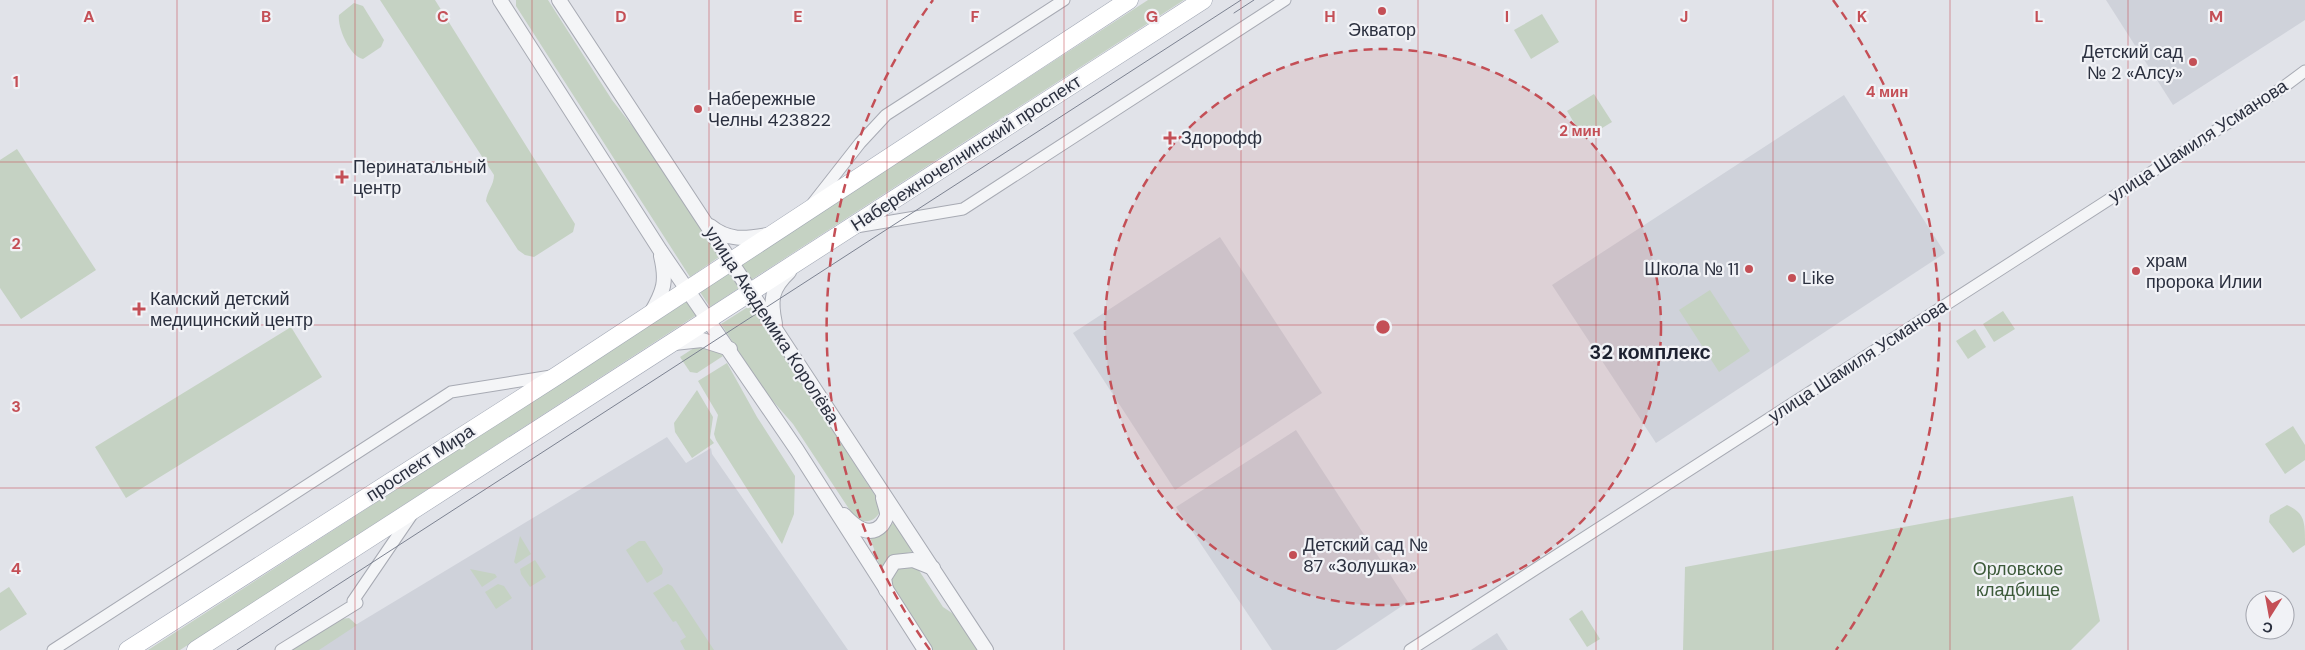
<svg xmlns="http://www.w3.org/2000/svg" width="2305" height="650" viewBox="0 0 2305 650" font-family="'DM Sans',sans-serif">
	<style>
		.built { fill: #cfd2da }
		.green { fill: #c5d2c3 }
		.lines { fill: none; stroke-linecap: round; stroke-linejoin: round }
		.minor-casing { stroke: #a7aab3; stroke-width: 13 }
		.tertiary-casing { stroke: #a7aab3; stroke-width: 16 }
		.primary-casing { stroke: #a1a7b4; stroke-width: 19 }
		.minor { stroke: #f4f5f7; stroke-width: 11 }
		.tertiary { stroke: #f4f5f7; stroke-width: 14 }
		.primary { stroke: #fff; stroke-width: 18 }
		.tram { stroke: #7c8291; stroke-width: 1 }
		.grid { fill: none; stroke: #c44f56; stroke-width: 1; stroke-opacity: 0.55 }
		.ring { fill: none; stroke: #c44f56; stroke-width: 2.5; stroke-dasharray: 9 6 }
		.poi-dot { fill: #c44f56; stroke: #f1f2f6; stroke-width: 2 }
		.labels { text-anchor: middle; dominant-baseline: central; stroke-width: 4.5; stroke-linejoin: round; paint-order: stroke }
		.poi-label { font-size: 18px; fill: #2b303f; stroke: #f1f2f6; text-anchor: start }
		.street-label { font-size: 18px; fill: #2b303f; stroke: #f1f2f6 }
		.park-label { font-size: 18px; fill: #3c5a39; stroke: #f1f2f6 }
		.quarter-label { font-size: 20px; font-weight: bold; fill: #1d2130; stroke: #f1f2f6 }
		.grid-label { font-size: 16px; text-anchor: middle; font-weight: bold; fill: #c44f56; stroke: #f1f2f6; stroke-width: 4.5; stroke-linejoin: round; paint-order: stroke }
		.centre { fill: #c44f56; stroke: #f1f2f6; stroke-width: 2.5 }
		.ring-label { font-size: 15px; text-anchor: middle; font-weight: bold; fill: #c44f56; stroke: #f1f2f6; stroke-width: 4.5; stroke-linejoin: round; paint-order: stroke }
	</style>
	<rect width="100%" height="100%" fill="#e1e3e9"/>
	<g class="built">
		<polygon points="2106,0 2305,0 2305,20 2173,105"/>
		<polygon points="1844,95 1945,253 1656,443 1552,285"/>
		<polygon points="1220,237 1322,393 1175,490 1073,333"/>
		<polygon points="1296,430 1408,602 1336,650 1272,650 1176,507"/>
		<polygon points="667,437 686,463 711,448 712,454 848,650 314,650"/>
		<polygon points="1497,633 1508,650 1471,650 1477,646"/>
	</g>
	<g class="green">
		<path d="M380,0H435L575,224L573,232L534,257L525,255L518,250L486,201C487,191 494,185 494,175Z"/>
		<polygon points="516,0 548,0 612,100 648,146 719,257 690,277 516,6"/>
		<polygon points="1148,0 1184,0 751,280 741,264"/>
		<path d="M354,3L363,6L384,40L381,47L363,59C350,57 337,27 339,15Z"/>
		<polygon points="1542,14 1559,42 1531,59 1514,30"/>
		<polygon points="1594,94 1612,122 1584,139 1567,111"/>
		<polygon points="17,149 96,270 21,319 0,288 0,160"/>
		<polygon points="729,273 739,288 710,307 700,292"/>
		<polygon points="1710,290 1750,351 1719,372 1679,310"/>
		<polygon points="689,300 698,314 180,650 148,650"/>
		<path d="M751,305L878,500L881,510C875,522 866,524 855,518L793,424L765,392L721,324Z"/>
		<polygon points="2003,311 2015,329 1994,342 1983,324"/>
		<polygon points="291,327 322,377 126,498 95,447"/>
		<polygon points="1975,329 1986,347 1968,359 1956,341"/>
		<polygon points="703,346 719,351 723,356 697,373 690,372 680,357 694,348"/>
		<polygon points="727,363 757,417 795,476 794,514 782,544 716,440 714,434 718,415 698,381"/>
		<polygon points="697,390 713,417 710,438 714,443 692,458 675,432 674,423"/>
		<polygon points="2293,426 2305,445 2305,460 2285,474 2265,444"/>
		<polygon points="2073,496 2100,621 2071,650 1683,650 1685,567"/>
		<path d="M2287,505C2305,513 2305,522 2305,545L2293,553L2269,522L2270,515Z"/>
		<polygon points="894,522 914,551 893,557 881,570 870,537 883,533"/>
		<polygon points="520,536 531,554 516,564 514,562"/>
		<polygon points="639,541 645,541 663,569 662,574 647,583 626,550"/>
		<polygon points="535,560 546,577 530,587 521,574 520,569"/>
		<polygon points="913,566 918,569 943,607 955,615 977,650 933,650 891,585 890,579 897,569"/>
		<polygon points="470,569 495,574 497,577 482,587"/>
		<polygon points="498,584 504,586 512,598 496,609 485,592"/>
		<polygon points="668,584 672,586 714,650 685,650 680,641 686,637 676,621 673,622 653,593"/>
		<polygon points="9,587 27,614 0,631 0,593"/>
		<polygon points="1582,610 1600,639 1587,647 1569,619"/>
		<polygon points="349,618 357,625 319,650 292,650 340,619"/>
	</g>
	<g class="lines">
		<g class="minor-casing">
			<g id="minor">
				<polyline points="813,203 860,143 886,115 1064,0"/>
				<polyline points="856,227 963,209 1285,0"/>
				<polyline points="53,650 451,392 551,376"/>
				<polyline points="281,650 357,603 353,601 413,513"/>
				<polyline points="1410,650 2282,88 2305,71"/>
			</g>
		</g>
		<g class="tertiary-casing">
			<g id="tertiary">
				<polyline points="500,0 660,250 797,450 925,650"/>
				<polyline points="559,0 986,650"/>
				<path d="M710,226C728,241 745,239 767,235"/>
				<path d="M651,313C664,291 667,281 661,256"/>
				<path d="M775,324C770,300 771,289 789,272"/>
				<polyline points="674,343 702,340 730,349"/>
				<path d="M844,515C853,525 869,539 882,525C884,522 887,518 887,514C887,510 884,503 883,498"/>
				<polyline points="886,590 884,578 894,562 913,560 933,568"/>
			</g>
		</g>
		<g class="primary-casing">
			<g id="primary">
				<polyline points="128,650 558,375 1129,0"/>
				<polyline points="196,650 1203,0"/>
			</g>
		</g>
		<use href="#minor" class="minor"/>
		<use href="#tertiary" class="tertiary"/>
		<use href="#primary" class="primary"/>
		<g class="tram">
			<polyline points="1234,13 1254,0"/>
			<polyline points="237,650 1241,0"/>
		</g>
	</g>
	<path class="grid" d="M177,0V650M355,0V650M532,0V650M709,0V650M887,0V650M1064,0V650M1241,0V650M1418,0V650M1596,0V650M1773,0V650M1950,0V650M2128,0V650M0,162H2305M0,325H2305M0,488H2305"/>
	<circle cx="1383" cy="327" r="278" fill="#c44f56" fill-opacity=".12"/>
	<g class="ring">
		<circle cx="1383" cy="327" r="278"/>
		<path d="M930 650A556 556 0 0 1 933 0M1833 0A556 556 0 0 1 1836 650"/>
	</g>
	<g class="poi-dot">
		<circle cx="1382" cy="11" r="5"/>
		<circle cx="2193" cy="62" r="5"/>
		<circle cx="698" cy="109" r="5"/>
		<path d="M1167.5 130.5h5v5h5v5h-5v5h-5v-5h-5v-5h5z"/>
		<path d="M339.5 169.5h5v5h5v5h-5v5h-5v-5h-5v-5h5z"/>
		<circle cx="1749" cy="269" r="5"/>
		<circle cx="2136" cy="271" r="5"/>
		<circle cx="1792" cy="278" r="5"/>
		<path d="M136.5 301.5h5v5h5v5h-5v5h-5v-5h-5v-5h5z"/>
		<circle cx="1293" cy="555" r="5"/>
	</g>
	<g class="labels">
		<g class="poi-label">
			<text x="1382" y="30" text-anchor="middle">Экватор</text>
			<text x="2183" y="52" text-anchor="end">Детский сад<tspan x="2183" dy="21">№ 2 «Алсу»</tspan></text>
			<text x="708" y="99">Набережные<tspan x="708" dy="21">Челны 423822</tspan></text>
			<text x="1181" y="138">Здорофф</text>
			<text x="353" y="167">Перинатальный<tspan x="353" dy="21">центр</tspan></text>
			<text x="2146" y="261">храм<tspan x="2146" dy="21">пророка Илии</tspan></text>
			<text x="1739" y="269" text-anchor="end">Школа № 11</text>
			<text x="1802" y="278">Like</text>
			<text x="150" y="299">Камский детский<tspan x="150" dy="21">медицинский центр</tspan></text>
			<text x="1303" y="545">Детский сад №<tspan x="1303" dy="21">87 «Золушка»</tspan></text>
		</g>
		<g class="street-label">
			<text transform="translate(2198 141) rotate(-33)">улица Шамиля Усманова</text>
			<text transform="translate(966 153) rotate(-33)">Набережночелнинский проспект</text>
			<text transform="translate(772 325) rotate(57)">улица Академика Королёва</text>
			<text transform="translate(1858 361) rotate(-33)">улица Шамиля Усманова</text>
			<text transform="translate(420 463) rotate(-33)">проспект Мира</text>
		</g>
		<g class="park-label">
			<text x="2018" y="569">Орловское<tspan x="2018" dy="21">кладбище</tspan></text>
		</g>
		<g class="quarter-label">
			<text x="1650" y="352">32 комплекс</text>
		</g>
	</g>
	<g class="grid-label">
		<text x="89" y="22">A</text>
		<text x="266" y="22">B</text>
		<text x="443" y="22">C</text>
		<text x="621" y="22">D</text>
		<text x="798" y="22">E</text>
		<text x="975" y="22">F</text>
		<text x="1152" y="22">G</text>
		<text x="1330" y="22">H</text>
		<text x="1507" y="22">I</text>
		<text x="1684" y="22">J</text>
		<text x="1862" y="22">K</text>
		<text x="2039" y="22">L</text>
		<text x="2216" y="22">M</text>
		<text x="16" y="87">1</text>
		<text x="16" y="249">2</text>
		<text x="16" y="412">3</text>
		<text x="16" y="574">4</text>
	</g>
	<circle cx="1383" cy="327" r="8" class="centre"/>
	<g class="ring-label">
		<text x="1887" y="97">4 мин</text>
		<text x="1580" y="136">2 мин</text>
	</g>
	<g transform="translate(2270 615) rotate(191)"><circle r="24" fill="#f1f2f6" stroke="#a2a4ad"/>
	<path d="M0-4L9 19L0 12L-9 19Z" fill="#c44f56"/>
	<text y="-8" font-size="14" font-weight="bold" text-anchor="middle" fill="#2b303f">С</text>
	</g>
</svg>
